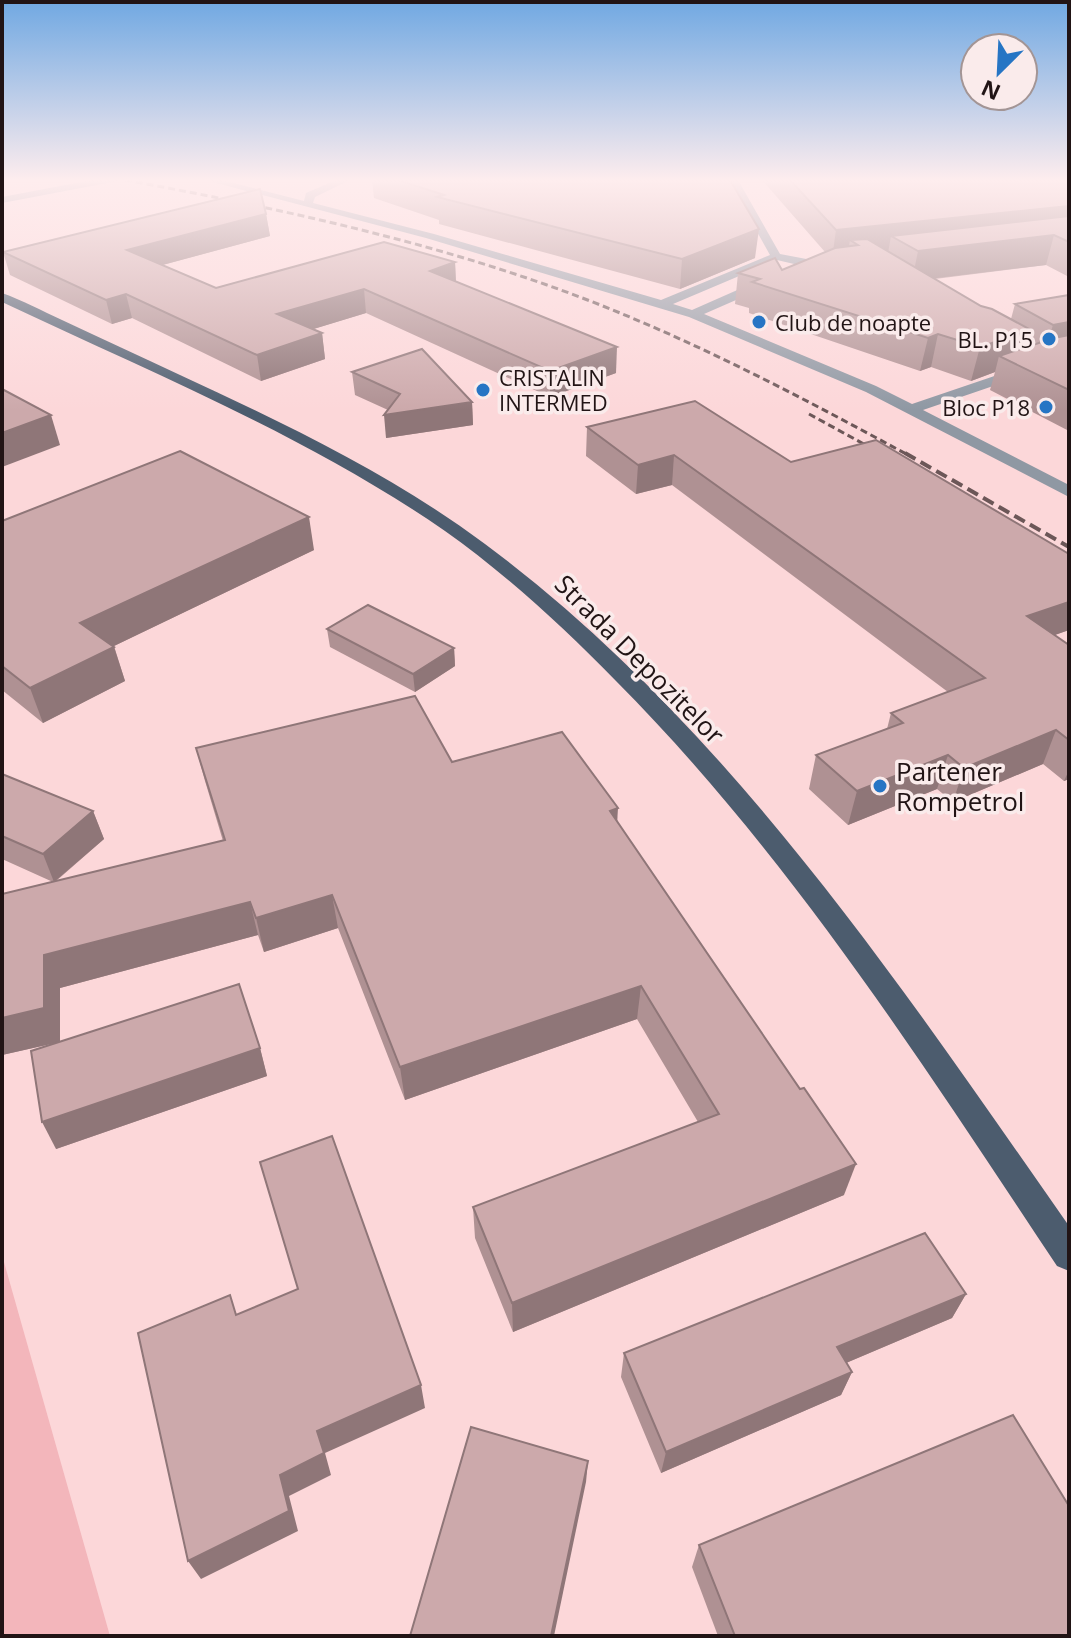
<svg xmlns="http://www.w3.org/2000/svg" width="1071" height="1638" viewBox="0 0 1071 1638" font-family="'Open Sans',sans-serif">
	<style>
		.green { fill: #f3b6bb }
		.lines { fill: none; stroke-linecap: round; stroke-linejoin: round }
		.minor { fill: #8f98a3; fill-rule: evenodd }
		.major { fill: #4c5c6e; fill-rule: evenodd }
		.rail-far1 { stroke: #6c5758; stroke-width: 3; stroke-dasharray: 7 4; stroke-linecap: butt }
		.rail { stroke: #6c5758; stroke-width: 4; stroke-dasharray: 12 6; stroke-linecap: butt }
		.wall { fill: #af9193 }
		.shaded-wall { fill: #8f7678 }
		.building { fill: #cca9ab; stroke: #8f7678; stroke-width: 2 }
		.poi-dot { fill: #2675c4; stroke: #faebeb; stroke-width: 3 }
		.labels { text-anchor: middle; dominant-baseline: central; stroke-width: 7; stroke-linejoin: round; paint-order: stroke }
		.far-poi-label { font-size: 22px; fill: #211415; stroke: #faebeb; text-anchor: start }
		.street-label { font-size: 26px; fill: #211415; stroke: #faebeb }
		.poi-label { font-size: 26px; fill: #211415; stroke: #faebeb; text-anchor: start }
	</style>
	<rect width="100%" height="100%" fill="#fcd7d9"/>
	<polygon class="green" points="2,1255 110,1636 111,1636 2,1636"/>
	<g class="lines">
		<g class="minor">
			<polygon points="92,180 123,180 2,203 2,197"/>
			<polygon points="205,180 222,180 304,201 306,193 336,180 350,180 315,197 313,203 434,234 661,300 770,255 728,180 738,180 780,254 838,265 832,268 807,267 777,260 673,304 692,310 760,280 768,280 768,286 704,314 876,386 912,404 1018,368 1028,368 1028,374 923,410 1069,485 1069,497 866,392 689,317 426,238"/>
		</g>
		<path class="major" d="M2,293C22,300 42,311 62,320C101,338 141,357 180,375C286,424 391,474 485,544C727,724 899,983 1069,1226V1271L1057,1266C922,1063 789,855 616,681C563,627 507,575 445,531C308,436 152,373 2,302Z"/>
		<g class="rail-far1">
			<path d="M125,180C267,206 411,237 547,285C672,329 792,392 908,455"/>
			<polyline points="809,414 882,454"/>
		</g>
		<polyline class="rail" points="905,453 1069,547"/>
	</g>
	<g class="wall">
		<polygon points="372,180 730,180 755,258 680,289 439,224 439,220 374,198"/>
		<polygon points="762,180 1069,180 1069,277 1046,265 935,279 981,306 1011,319 1015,304 1069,295 1069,431 990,390 995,372 971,381 931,367 920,371 749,313 749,308 735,304 738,273 782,270 825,252"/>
		<polygon points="266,214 270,236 162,265 216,288 455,262 456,281 616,373 550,397 366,313 313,329 322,333 325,359 261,381 132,318 112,324 10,275 3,252"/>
		<polygon points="352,372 472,402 473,425 386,438 388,410 355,395"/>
		<polygon points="587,427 791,462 1069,630 1054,635 1069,645 1069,779 1064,781 1043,764 953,802 937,789 848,825 809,789 816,755 887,729 891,713 948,692 672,485 636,494 586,456"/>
		<polygon points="2,521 314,550 114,646 125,681 43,723 2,690"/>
		<polygon points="327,629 454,648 455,666 415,692 330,647"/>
		<polygon points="196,748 452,762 617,823 844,1195 513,1332 475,1238 473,1207 698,1122 637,1019 405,1100 338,928 264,952 258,935 60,988 60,1042 260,1048 267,1076 56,1149 59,1042 2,1055 53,882 2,859 2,774 93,811 104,839 55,882 223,841 205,781"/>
		<polygon points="966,1294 952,1318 846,1363 852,1372 841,1395 661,1473 621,1377 624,1353"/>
		<polygon points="699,1545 1069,1636 718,1636 692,1567"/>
	</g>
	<g class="shaded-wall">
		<polygon points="1069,206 1069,233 891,236 888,253 858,245 850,240 847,257 832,259 836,230"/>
		<polygon points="266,214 270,236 133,273 127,250"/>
		<polygon points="759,229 755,258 680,289 682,259"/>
		<polygon points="1054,235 1046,265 912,281 918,251"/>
		<polygon points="455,262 456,286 430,271"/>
		<polygon points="364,289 366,313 281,339 277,314"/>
		<polygon points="126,294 132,318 112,324 106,300"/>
		<polygon points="1069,322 1069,351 1043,358 1053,325"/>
		<polygon points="1031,330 1022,363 999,356 995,372 971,381 980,347"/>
		<polygon points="322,333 325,359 261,381 257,355"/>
		<polygon points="938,334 931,367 920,371 928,338"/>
		<polygon points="617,347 616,373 550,397 550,371"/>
		<polygon points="472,402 473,425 386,438 384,415"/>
		<polygon points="51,415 60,445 2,467 2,433"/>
		<polygon points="674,455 672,485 636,494 638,465"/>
		<polygon points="309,517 314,550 91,657 80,623"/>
		<polygon points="1069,602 1069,630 1016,649 1027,616"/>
		<polygon points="114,647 125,681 43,723 30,688"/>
		<polygon points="454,648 455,666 415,692 413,674"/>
		<polygon points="1056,730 1043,764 953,802 964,768"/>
		<polygon points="948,755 937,789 848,825 857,791"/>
		<polygon points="1069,770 1069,779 1064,781"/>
		<polygon points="618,808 616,842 610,811"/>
		<polygon points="93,811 104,839 54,882 43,854"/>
		<polygon points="332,895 338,928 264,952 256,918"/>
		<polygon points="250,902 258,935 60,988 60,1042 2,1055 2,1018 44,955"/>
		<polygon points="641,986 637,1019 405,1100 400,1067"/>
		<polygon points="260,1048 267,1076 56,1149 42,1122"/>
		<polygon points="856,1164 844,1195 513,1332 512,1303"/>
		<polygon points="966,1294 952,1318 827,1371 837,1347"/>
		<polygon points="852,1372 841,1395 661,1473 666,1452"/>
		<polygon points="421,1385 425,1408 325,1453 331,1475 289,1496 298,1531 201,1579 188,1561 280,1475 317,1431"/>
		<polygon points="588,1461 586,1482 554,1636 551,1636"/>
	</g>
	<g class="building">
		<polygon points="398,180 730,180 759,229 682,259 437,197 444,195"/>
		<polygon points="790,180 1069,180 1069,206 836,230"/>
		<polygon points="260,189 266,214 127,250 216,288 384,242 455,262 430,271 617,347 550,371 364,289 277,314 322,333 257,355 126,294 106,300 3,252"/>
		<polygon points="1069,216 1069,242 1054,235 918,251 891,236"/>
		<polygon points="867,239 981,306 992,309 1031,330 980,347 938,334 928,338 752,282 760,279 738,273 775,258 782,270 835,248 858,245 850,240"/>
		<polygon points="1069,295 1069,322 1053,325 1015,304"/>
		<polygon points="1069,335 1069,390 999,356 1054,338"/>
		<polygon points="422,349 472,402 384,415 400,394 352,372"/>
		<polygon points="2,389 51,415 2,433"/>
		<polygon points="695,401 791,462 876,440 1069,554 1069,602 1027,616 1069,645 1069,740 1056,730 964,768 948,755 857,791 816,755 903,723 891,713 985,678 674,455 638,465 587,427"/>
		<polygon points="180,451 309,517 80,623 114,647 30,688 2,666 2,521"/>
		<polygon points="368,605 454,648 413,674 327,629"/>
		<polygon points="415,696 452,762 562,732 618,808 610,811 800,1089 804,1088 856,1164 512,1303 473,1207 719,1114 641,986 400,1067 332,895 256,918 250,902 44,955 44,1008 2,1018 2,894 225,840 196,748"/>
		<polygon points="2,774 93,811 43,854 2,836"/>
		<polygon points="239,984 260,1048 42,1122 31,1051"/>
		<polygon points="332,1136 421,1385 317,1431 324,1453 280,1475 289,1511 188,1561 138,1333 230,1295 236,1315 298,1289 260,1162"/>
		<polygon points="925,1233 966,1294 837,1347 852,1372 666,1452 624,1353"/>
		<polygon points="1013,1415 1069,1506 1069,1636 735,1636 699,1545"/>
		<polygon points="471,1427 588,1461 551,1636 410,1636"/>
	</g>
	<linearGradient id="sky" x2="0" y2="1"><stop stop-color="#70a8e2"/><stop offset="0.44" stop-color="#feedee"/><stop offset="1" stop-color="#feedee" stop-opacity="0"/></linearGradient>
	<rect width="1071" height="410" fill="url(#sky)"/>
	<g class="poi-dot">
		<circle cx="759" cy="322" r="8"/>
		<circle cx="1049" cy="339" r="8"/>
		<circle cx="483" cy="390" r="8"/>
		<circle cx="1046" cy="407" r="8"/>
		<circle cx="880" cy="786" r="8"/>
	</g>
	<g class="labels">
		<g class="far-poi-label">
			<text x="775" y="322">Club de noapte</text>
			<text x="1033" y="339" text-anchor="end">BL. P15</text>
			<text x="499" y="377">CRISTALIN<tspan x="499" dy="25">INTERMED</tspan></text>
			<text x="1030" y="407" text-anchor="end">Bloc P18</text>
		</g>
		<g class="street-label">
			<text transform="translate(640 659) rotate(45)">Strada Depozitelor</text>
		</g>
		<g class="poi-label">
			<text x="896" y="771">Partener<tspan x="896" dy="30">Rompetrol</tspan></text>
		</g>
	</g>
	<rect width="1071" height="1638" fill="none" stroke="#211415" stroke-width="8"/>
	<g transform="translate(999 72) rotate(204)"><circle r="38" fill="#faebeb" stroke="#a39595" stroke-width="2"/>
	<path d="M0-6L14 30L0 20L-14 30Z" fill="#2675c4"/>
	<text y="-12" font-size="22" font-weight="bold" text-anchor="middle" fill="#211415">N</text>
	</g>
</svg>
